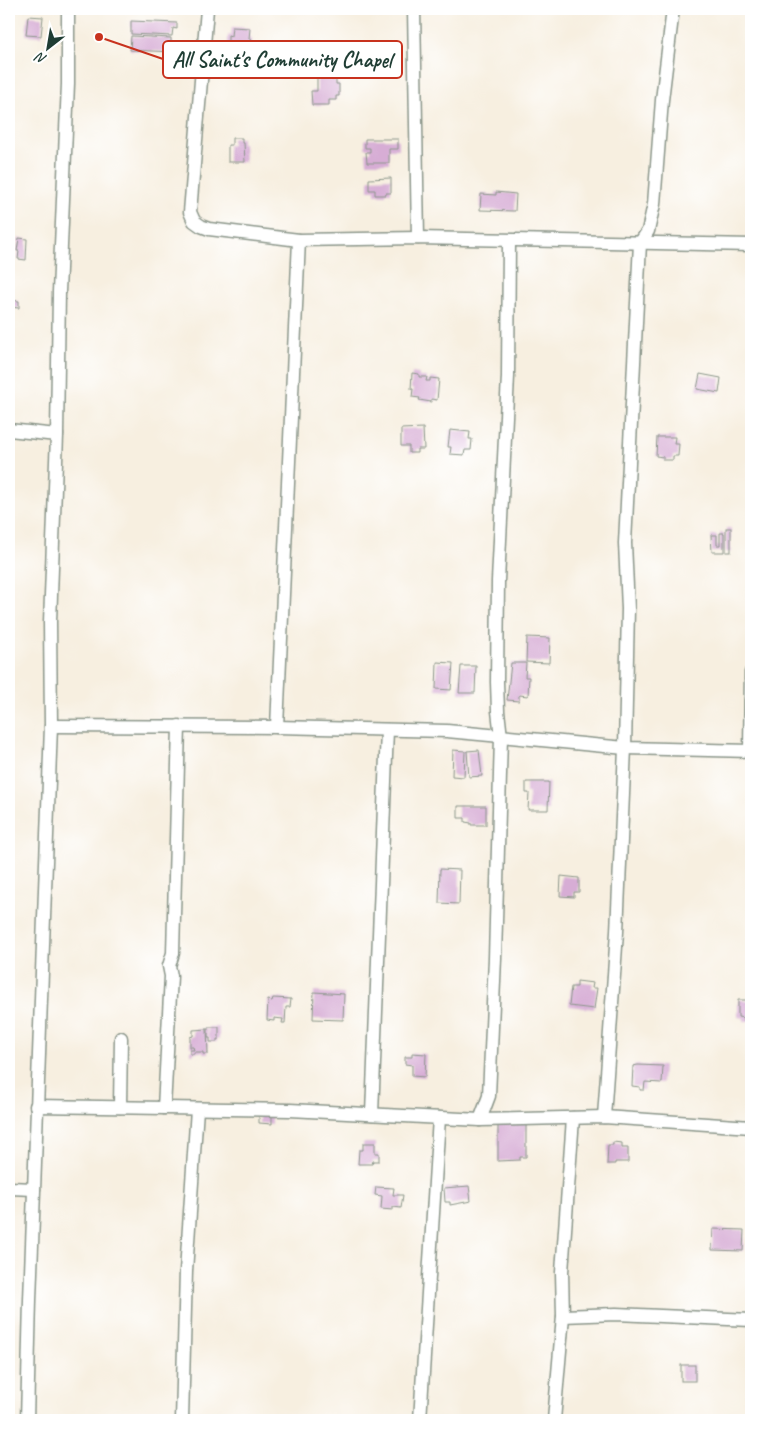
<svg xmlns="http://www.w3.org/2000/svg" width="760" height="1429" viewBox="0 0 760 1429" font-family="Caveat,sans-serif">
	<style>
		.building { fill: #d7add5 }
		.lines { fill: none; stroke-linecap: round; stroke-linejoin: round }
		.minor-casing { stroke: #8b968a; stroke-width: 15 }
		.minor { stroke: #fff; stroke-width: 12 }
		.leader { fill: none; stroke: #c8321e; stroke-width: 2 }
		.callout-dot { fill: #c8321e; stroke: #fff; stroke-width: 2 }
		.callout { fill: #fff; stroke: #c8321e; stroke-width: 2 }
		.callout-label { font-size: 22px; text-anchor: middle; font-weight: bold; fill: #1f3d34 }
	</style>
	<rect width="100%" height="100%" fill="#fff"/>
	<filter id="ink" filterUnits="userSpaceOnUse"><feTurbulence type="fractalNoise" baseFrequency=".02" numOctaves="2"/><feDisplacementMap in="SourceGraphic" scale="10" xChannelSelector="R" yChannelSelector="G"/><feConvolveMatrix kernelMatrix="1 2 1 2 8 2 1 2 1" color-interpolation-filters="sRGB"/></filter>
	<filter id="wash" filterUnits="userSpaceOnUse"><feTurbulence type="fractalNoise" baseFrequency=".0096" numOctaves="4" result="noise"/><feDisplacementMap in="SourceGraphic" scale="20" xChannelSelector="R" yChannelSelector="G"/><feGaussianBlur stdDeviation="1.12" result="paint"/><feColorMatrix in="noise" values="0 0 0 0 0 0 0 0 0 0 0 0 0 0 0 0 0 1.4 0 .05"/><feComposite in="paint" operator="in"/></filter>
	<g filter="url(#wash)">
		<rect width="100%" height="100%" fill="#f7efe0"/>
		<g id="blocks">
			<g class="building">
				<polygon points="28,16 43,17 41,36 26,35"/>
				<polygon points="131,21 177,23 177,29 173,28 172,36 131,34"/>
				<polygon points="232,27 250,28 249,39 252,39 252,47 249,47 249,53 230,51 230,46 228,46 228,35 231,36"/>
				<polygon points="131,36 171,38 171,42 173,42 173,52 130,50"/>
				<polygon points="326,73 331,73 332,80 336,79 336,84 339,84 339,96 336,96 336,100 329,100 329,105 312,105 311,91 317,91 317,77 325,77"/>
				<polygon points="232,138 242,138 242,143 244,143 245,162 228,162 228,145 232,145"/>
				<polygon points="365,139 398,139 398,149 389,149 389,163 367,163 366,152 370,152 370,148 365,148"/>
				<polygon points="391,178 391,193 386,193 386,195 375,195 375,190 369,190 369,179"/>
				<polygon points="496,192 516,194 515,211 480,210 481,194 496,195"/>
				<polygon points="19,238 27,239 26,260 18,259 19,251 17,251"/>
				<polygon points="9,300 19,301 19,308 9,307"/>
				<polygon points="412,373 419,374 419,377 427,377 426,381 430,381 430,378 439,379 437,400 431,399 431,402 419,400 420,398 412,397 413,389 411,389"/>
				<polygon points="700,374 721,378 719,393 697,389"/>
				<polygon points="423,428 424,449 417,449 417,453 409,453 409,446 401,446 401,429"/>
				<polygon points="450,430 470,432 469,439 472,439 471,450 465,450 464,455 450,454 451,447 448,447"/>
				<polygon points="657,437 675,437 674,444 679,444 678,456 673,456 673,460 663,460 663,457 656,456"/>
				<rect x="726" y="528" width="5" height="24"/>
				<polygon points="720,533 724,533 724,552 712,552 711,535 717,535 717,545 720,545"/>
				<polygon points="9,584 11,584 10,600 9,600"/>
				<polygon points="527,637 550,638 549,663 526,662"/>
				<polygon points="437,662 453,663 451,690 436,689"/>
				<polygon points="511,663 526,663 525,677 529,677 528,696 519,695 519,701 507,700"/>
				<polygon points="461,666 476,666 475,693 459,693"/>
				<polygon points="453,750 465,751 464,777 452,776"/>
				<polygon points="479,750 482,776 469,777 467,751"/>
				<polygon points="526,782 549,782 548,810 528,810 529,793 526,793"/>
				<polygon points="458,806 486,806 486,825 471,825 471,823 465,822 465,818 458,818"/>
				<polygon points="440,869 460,870 459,904 439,903"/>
				<polygon points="561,876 579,878 579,892 574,892 574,897 560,896"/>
				<polygon points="577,981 593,983 592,988 597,988 594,1009 569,1006 571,987 577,987"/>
				<polygon points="314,992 344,994 343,1020 313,1019"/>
				<polygon points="273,998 291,999 290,1007 286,1007 285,1023 282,1023 283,1019 274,1018 274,1021 267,1020 268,1000 272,1001"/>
				<polygon points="738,1000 751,1000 751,1021 744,1021 744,1018 738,1017"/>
				<polygon points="208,1027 219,1027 219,1039 217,1039 217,1042 210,1042 210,1038 208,1038"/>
				<polygon points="207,1029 208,1054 203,1054 203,1052 194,1052 194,1054 190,1054 190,1050 194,1050 193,1047 190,1047 190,1037 193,1036 193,1030"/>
				<polygon points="412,1053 426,1054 425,1077 412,1076 412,1065 405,1064 405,1057 412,1057"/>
				<polygon points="638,1065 663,1066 662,1083 645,1082 644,1090 640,1090 640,1087 632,1086 633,1066"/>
				<polygon points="259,1114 272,1114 272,1124 259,1123"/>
				<polygon points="498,1123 526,1123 526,1157 520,1157 520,1160 498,1161"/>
				<polygon points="613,1142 622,1143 622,1148 628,1148 628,1162 615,1162 615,1164 607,1164 608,1145 613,1145"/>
				<polygon points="363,1143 375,1143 375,1153 379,1153 379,1161 373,1161 372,1164 358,1164 359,1150 363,1150"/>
				<polygon points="469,1186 471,1201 450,1205 450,1202 445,1202 444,1188"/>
				<polygon points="376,1187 394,1188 393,1195 403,1195 401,1208 393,1207 393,1210 381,1209 382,1196 375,1195"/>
				<polygon points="713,1229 744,1230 743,1251 712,1250"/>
				<rect x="681" y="1365" width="14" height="16"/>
				<rect x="749" y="1393" width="2" height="16"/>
			</g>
		</g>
	</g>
	<g filter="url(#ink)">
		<use href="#blocks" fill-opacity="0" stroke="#8b968a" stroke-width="1"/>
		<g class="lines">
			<g class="minor-casing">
				<g id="minor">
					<polyline points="207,9 190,212 194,221 201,226 209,229 299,240 418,238 751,245"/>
					<polyline points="414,9 418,238"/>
					<polyline points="9,430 57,435"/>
					<polyline points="51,726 277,727 447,731 625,748 751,751"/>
					<polyline points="277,727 299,240"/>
					<polyline points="750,750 751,672"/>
					<polyline points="36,1106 290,1110 480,1120 604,1117 751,1127"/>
					<polyline points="120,1107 121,1038"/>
					<polyline points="164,1108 171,976 169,966 173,953 179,726"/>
					<polyline points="372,1114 387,730"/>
					<polyline points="604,1117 617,932 625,748 628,609 625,543 640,243 648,231 654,204 662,100 673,9"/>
					<polyline points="480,1120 489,1096 495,958 501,737 498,711 497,682 498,581 508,376 509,241"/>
					<polyline points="9,1188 34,1189"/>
					<polyline points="563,1316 616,1314 751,1320"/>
					<polyline points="27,1420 30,1300 51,726 50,622 57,435 59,292 68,84 68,9"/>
					<polyline points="182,1420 186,1271 197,1109"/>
					<polyline points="420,1420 439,1118"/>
					<polyline points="554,1420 563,1316 562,1272 573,1118"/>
				</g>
			</g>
			<use href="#minor" class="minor"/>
		</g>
	</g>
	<path class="leader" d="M99 37L163 59"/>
	<circle class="callout-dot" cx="99" cy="37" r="5"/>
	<rect class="callout" x="163" y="41" width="239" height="37" rx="5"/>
	<g class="callout-label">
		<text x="282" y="67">All Saint's Community Chapel</text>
	</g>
	<rect width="760" height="1429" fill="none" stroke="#fff" stroke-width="30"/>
	<g transform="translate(48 48) rotate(211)" stroke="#ffffff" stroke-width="4" paint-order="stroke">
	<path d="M0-4L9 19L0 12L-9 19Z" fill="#1f3d34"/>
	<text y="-8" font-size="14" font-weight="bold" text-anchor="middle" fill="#1f3d34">N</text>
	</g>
</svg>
